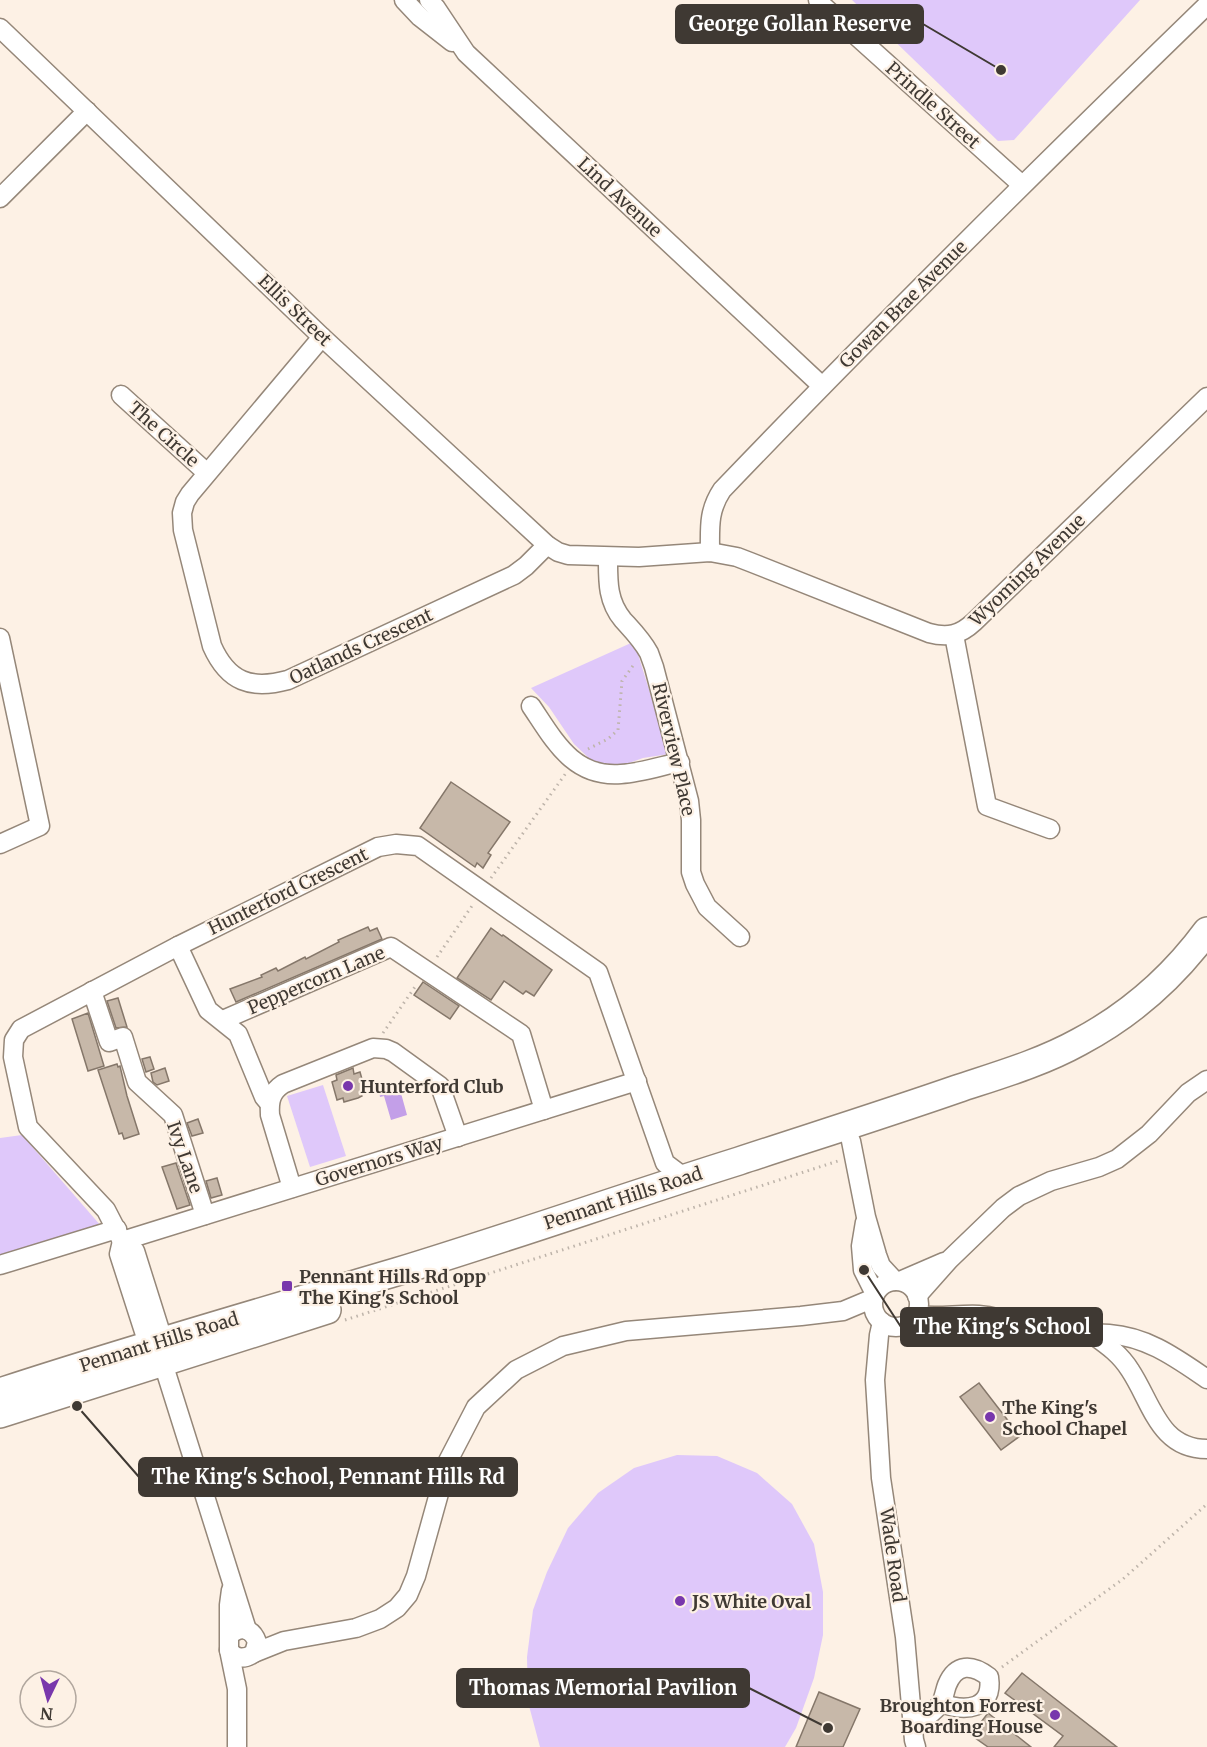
<svg xmlns="http://www.w3.org/2000/svg" width="1207" height="1747" viewBox="0 0 1207 1747" font-family="Merriweather,serif">
	<style>
		.green { fill: #dfc8fa }
		.water { fill: #c39fe8 }
		.building { fill: #c7b8a9; stroke: #85776a; stroke-width: 1.5 }
		.lines { fill: none; stroke-linecap: round; stroke-linejoin: round }
		.minor-casing { stroke: #958779; stroke-width: 21 }
		.highway-casing { stroke: #958779; stroke-width: 30 }
		.path { stroke: #beb4aa; stroke-width: 3; stroke-dasharray: 1.5 4.5; stroke-linecap: butt }
		.minor { stroke: #fff; stroke-width: 18 }
		.highway { stroke: #fff; stroke-width: 27 }
		.poi-dot { fill: #7837ac; stroke: #fdf1e5; stroke-width: 2 }
		.labels { text-anchor: middle; dominant-baseline: central; stroke-width: 4.5; stroke-linejoin: round; paint-order: stroke }
		.street-label { font-size: 18px; fill: #3f3933; stroke: #fdf1e5 }
		.poi-label { font-size: 18px; font-weight: bold; fill: #3f3933; stroke: #fdf1e5; text-anchor: start }
		.leader { fill: none; stroke: #3f3933; stroke-width: 2 }
		.callout-dot { fill: #3f3933; stroke: #fdf1e5; stroke-width: 2 }
		.callout { fill: #3f3933; stroke: #3f3933; stroke-width: 2 }
		.callout-label { font-size: 20px; text-anchor: middle; font-weight: bold; fill: #fff }
	</style>
	<rect width="100%" height="100%" fill="#fdf1e5"/>
	<g class="green">
		<polygon points="852,0 1140,0 1014,140 998,141"/>
		<polygon points="631,643 637,651 669,754 643,758 615,768 593,762 574,744 549,707 531,688"/>
		<polygon points="323,1085 346,1156 310,1167 287,1096"/>
		<polygon points="22,1135 101,1226 0,1259 0,1138"/>
		<polygon points="677,1455 717,1456 757,1473 792,1504 814,1544 823,1592 823,1635 814,1678 796,1728 785,1747 540,1747 528,1702 527,1657 533,1610 547,1572 568,1528 598,1493 634,1468"/>
	</g>
	<polygon class="water" points="399,1086 407,1115 391,1120 384,1096 380,1097 379,1092"/>
	<g class="building">
		<polygon points="451,782 510,822 488,853 491,855 483,868 477,863 475,867 420,828"/>
		<polygon points="368,927 370,931 377,928 382,939 236,1002 230,989 262,977 261,975 276,968 278,971 305,957 306,959 339,942 338,940"/>
		<polygon points="491,928 502,936 503,935 552,970 534,996 526,991 523,994 504,981 491,1000 457,978"/>
		<polygon points="423,982 459,1006 450,1019 414,995"/>
		<polygon points="118,998 122,1011 127,1027 116,1028 107,1001"/>
		<polygon points="88,1013 104,1066 88,1071 72,1019"/>
		<polygon points="150,1057 154,1069 146,1072 142,1059"/>
		<polygon points="117,1064 118,1067 120,1066 127,1096 139,1134 124,1139 122,1133 119,1134 98,1070"/>
		<polygon points="165,1068 169,1081 157,1085 153,1082 151,1073"/>
		<polygon points="353,1068 354,1074 360,1072 365,1090 360,1092 362,1096 358,1098 344,1102 343,1098 337,1100 332,1082 337,1080 336,1075"/>
		<polygon points="198,1119 203,1133 192,1136 187,1123"/>
		<polygon points="176,1163 190,1205 177,1209 162,1167"/>
		<polygon points="217,1178 222,1195 211,1198 206,1181"/>
		<polygon points="979,1383 1020,1436 1001,1450 960,1397"/>
		<polygon points="1022,1673 1117,1747 1054,1747 1063,1736 1005,1693"/>
		<polygon points="819,1692 860,1709 843,1747 796,1747"/>
		<polygon points="988,1713 1031,1747 988,1747 971,1735"/>
	</g>
	<g class="lines">
		<g class="minor-casing">
			<g id="minor">
				<polyline points="404,0 420,17 452,42"/>
				<polyline points="429,0 436,8 466,53 822,386"/>
				<polyline points="818,0 822,5 1022,185"/>
				<path d="M0,28L322,337L547,545L558,552L568,555L639,557L710,552L737,557L750,562L929,633C948,638 960,635 974,622L1207,397"/>
				<polyline points="0,198 87,111"/>
				<path d="M322,337L190,494L185,502L182,513L183,530L212,646C228,682 251,690 288,680L514,575L526,566L547,545"/>
				<polyline points="121,395 207,473"/>
				<path d="M710,552C710,528 708,511 722,490C880,325 1043,164 1207,5"/>
				<path d="M608,557C608,580 607,601 623,620C633,631 642,640 649,653L654,667L689,801L691,820V872L695,884L707,907L740,937"/>
				<polyline points="954,635 987,806 1050,829"/>
				<polyline points="0,638 40,826 0,844"/>
				<path d="M531,706C554,740 573,778 621,774C640,773 661,766 680,762"/>
				<polyline points="178,946 208,1010 238,1034 264,1097 269,1103"/>
				<polyline points="92,991 109,1042 123,1037 137,1082 173,1115 205,1215"/>
				<polyline points="223,1020 391,947 521,1034 544,1110"/>
				<polyline points="851,1141 866,1217 877,1255 881,1266 895,1281"/>
				<path d="M292,1188L270,1115C269,1101 271,1092 283,1084L373,1048L386,1049L393,1052L440,1086L458,1137"/>
				<polyline points="865,1222 861,1246 863,1270 875,1294"/>
				<polyline points="122,1241 637,1081"/>
				<polyline points="122,1241 119,1254 148,1344 156,1354"/>
				<polyline points="0,1265 117,1229"/>
				<polyline points="900,1281 944,1262"/>
				<circle cx="896" cy="1304" r="23"/>
				<polyline points="917,1296 949,1260 1003,1208 1019,1196 1051,1181 1099,1167 1117,1159 1149,1134 1188,1093 1207,1080"/>
				<path d="M916,1315C937,1318 958,1314 979,1315C1003,1316 1022,1330 1045,1334C1066,1337 1088,1332 1109,1334C1148,1337 1176,1358 1207,1379"/>
				<polyline points="882,1322 879,1335 875,1380 881,1478 905,1637 914,1740 916,1747"/>
				<path d="M1093,1335C1107,1345 1120,1354 1130,1370C1152,1403 1159,1449 1207,1449"/>
				<polyline points="247,1630 163,1363 163,1340 135,1251 122,1241 106,1210 28,1127 13,1057 14,1040 21,1029 178,946 378,847 396,844 418,846 598,972 665,1163 685,1178"/>
				<path d="M229,1636C240,1625 252,1628 257,1642L254,1653C244,1660 235,1659 229,1650V1605L231,1590"/>
				<polyline points="229,1650 237,1689 237,1747"/>
				<polyline points="254,1653 284,1641 356,1628 380,1619 397,1608 408,1595 416,1576 448,1461 476,1407 516,1370 563,1346 626,1331 801,1316 843,1311 874,1298"/>
				<path d="M913,1728C921,1721 936,1711 941,1703C944,1698 945,1690 947,1685C956,1663 972,1664 989,1677C994,1710 965,1712 941,1703"/>
			</g>
		</g>
		<g class="highway-casing">
			<g id="highway">
				<path d="M0,1392C131,1349 264,1311 396,1272C511,1237 624,1197 739,1161C812,1137 885,1114 957,1089C999,1075 1041,1063 1079,1042C1130,1015 1173,977 1207,931"/>
				<polyline points="0,1414 327,1310"/>
			</g>
		</g>
		<g class="path">
			<polyline points="588,749 608,739 618,730 622,681 635,663"/>
			<polyline points="491,878 566,773"/>
			<polyline points="437,957 474,903"/>
			<polyline points="383,1033 417,984"/>
			<polyline points="345,1320 838,1161"/>
			<polyline points="1002,1667 1123,1579 1207,1504"/>
		</g>
		<use href="#minor" class="minor"/>
		<use href="#highway" class="highway"/>
	</g>
	<g class="poi-dot">
		<circle cx="348" cy="1086" r="6"/>
		<rect x="281" y="1280" width="12" height="12" rx="3"/>
		<circle cx="990" cy="1417" r="6"/>
		<circle cx="680" cy="1601" r="6"/>
		<circle cx="1055" cy="1715" r="6"/>
	</g>
	<g class="labels">
		<g class="street-label">
			<text transform="translate(933 105) rotate(42)">Prindle Street</text>
			<text transform="translate(620 197) rotate(43)">Lind Avenue</text>
			<text transform="translate(903 304) rotate(-45)">Gowan Brae Avenue</text>
			<text transform="translate(295 310) rotate(44)">Ellis Street</text>
			<text transform="translate(164 434) rotate(42)">The Circle</text>
			<text transform="translate(1027 570) rotate(-44)">Wyoming Avenue</text>
			<text transform="translate(361 646) rotate(-25)">Oatlands Crescent</text>
			<text transform="translate(674 749) rotate(77)">Riverview Place</text>
			<text transform="translate(288 891) rotate(-26)">Hunterford Crescent</text>
			<text transform="translate(316 980) rotate(-23)">Peppercorn Lane</text>
			<text transform="translate(185 1157) rotate(71)">Ivy Lane</text>
			<text transform="translate(379 1161) rotate(-17)">Governors Way</text>
			<text transform="translate(623 1198) rotate(-18)">Pennant Hills Road</text>
			<text transform="translate(159 1342) rotate(-17)">Pennant Hills Road</text>
			<text transform="translate(893 1555) rotate(82)">Wade Road</text>
		</g>
		<g class="poi-label">
			<text x="360" y="1086">Hunterford Club</text>
			<text x="299" y="1276">Pennant Hills Rd opp<tspan x="299" dy="21">The King's School</tspan></text>
			<text x="1002" y="1407">The King's<tspan x="1002" dy="21">School Chapel</tspan></text>
			<text x="692" y="1601">JS White Oval</text>
			<text x="1043" y="1705" text-anchor="end">Broughton Forrest<tspan x="1043" dy="21">Boarding House</tspan></text>
		</g>
	</g>
	<path class="leader" d="M1001 70L923 24M864 1270L901 1327M77 1406L139 1477M828 1728L749 1688"/>
	<g class="callout-dot">
		<circle cx="1001" cy="70" r="6"/>
		<circle cx="864" cy="1270" r="6"/>
		<circle cx="77" cy="1406" r="6"/>
		<circle cx="828" cy="1728" r="6"/>
	</g>
	<g class="callout">
		<rect x="676" y="5" width="247" height="38" rx="6"/>
		<rect x="901" y="1308" width="201" height="38" rx="6"/>
		<rect x="139" y="1458" width="378" height="38" rx="6"/>
		<rect x="457" y="1669" width="292" height="38" rx="6"/>
	</g>
	<g class="callout-label">
		<text x="800" y="31">George Gollan Reserve</text>
		<text x="1002" y="1334">The King's School</text>
		<text x="328" y="1484">The King's School, Pennant Hills Rd</text>
		<text x="603" y="1695">Thomas Memorial Pavilion</text>
	</g>
	<g transform="translate(48 1699) rotate(185)"><circle r="28" fill="#fdf1e5" stroke="#b1a79e" stroke-width="1.5"/>
	<path d="M0-4.5L10 22L0 15L-10 22Z" fill="#7837ac"/>
	<text y="-9" font-size="16" font-weight="bold" text-anchor="middle" fill="#3f3933">N</text>
	</g>
</svg>
